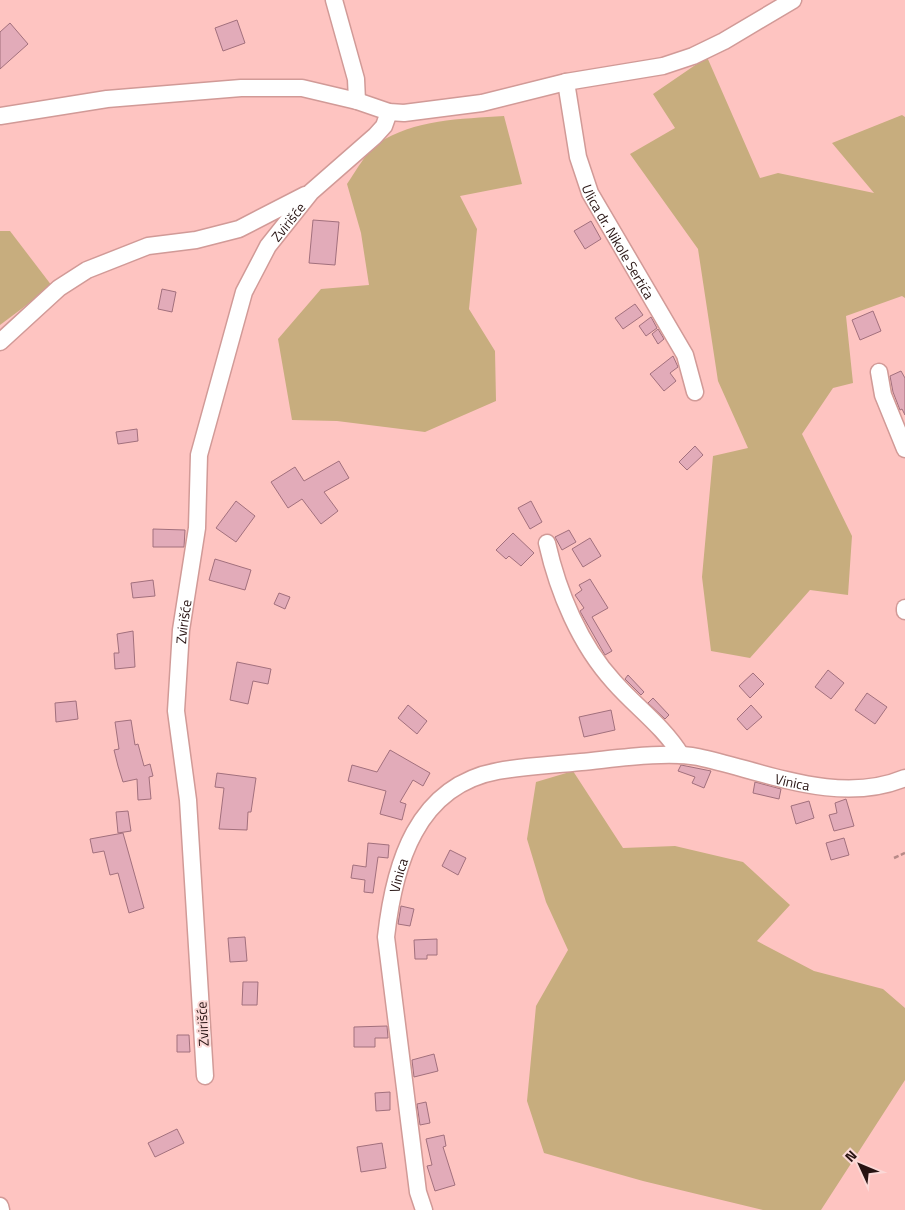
<svg xmlns="http://www.w3.org/2000/svg" width="905" height="1210" viewBox="0 0 905 1210" font-family="'Titillium Web',sans-serif">
	<style>
		.green { fill: #c7ad7e }
		.building { fill: #e2abb9; stroke: #a2707d }
		.lines { fill: none; stroke-linecap: round; stroke-linejoin: round }
		.street-casing { stroke: #d19a97; stroke-width: 19 }
		.path { stroke: #b88a88; stroke-width: 2.5; stroke-dasharray: 5 2.5; stroke-linecap: butt }
		.street { stroke: #fff; stroke-width: 16 }
		.labels { text-anchor: middle; dominant-baseline: central; stroke-width: 4; stroke-linejoin: round; paint-order: stroke }
		.street-label { font-size: 14px; fill: #271312; stroke: #fbd8d6 }
	</style>
	<rect width="100%" height="100%" fill="#fec4c1"/>
	<g class="green">
		<polygon points="707,57 760,178 778,173 874,193 832,143 902,115 905,117 905,298 902,296 846,316 853,383 833,388 802,434 852,536 848,595 810,590 750,658 711,651 702,577 713,456 748,448 718,381 698,249 630,154 675,128 653,94"/>
		<path d="M504,116L522,184L460,196L477,229L469,309L495,351L496,401L425,432L337,421L292,420L278,339L321,289L369,285L361,233L347,184C354,174 367,151 377,144C414,119 461,119 504,116Z"/>
		<polygon points="0,231 10,231 52,286 0,325"/>
		<polygon points="573,771 623,848 675,846 743,862 790,905 757,941 814,971 883,989 905,1008 905,1080 821,1210 763,1210 643,1181 544,1153 527,1101 536,1006 568,950 546,902 527,839 536,782"/>
	</g>
	<g class="building">
		<polygon points="237,20 245,43 223,51 215,28"/>
		<polygon points="10,23 28,44 0,69 0,32"/>
		<polygon points="313,220 339,222 335,265 309,263"/>
		<polygon points="591,221 601,239 585,249 574,231"/>
		<polygon points="162,289 176,292 172,312 158,309"/>
		<polygon points="635,304 643,315 623,329 615,318"/>
		<polygon points="873,311 881,331 860,340 852,320"/>
		<polygon points="651,317 657,328 646,336 639,326"/>
		<polygon points="658,329 664,339 658,344 652,334"/>
		<polygon points="673,356 678,367 670,373 676,381 664,391 650,374"/>
		<polygon points="901,371 905,378 905,415 902,409 900,410 893,392 890,376"/>
		<polygon points="137,429 138,441 118,444 116,432"/>
		<polygon points="695,446 703,455 687,470 679,462"/>
		<polygon points="339,461 349,478 324,492 338,511 321,524 302,499 288,508 271,482 295,467 304,481"/>
		<polygon points="236,501 255,516 236,542 216,528"/>
		<polygon points="531,501 542,522 530,529 518,508"/>
		<polygon points="153,529 185,530 184,547 153,547"/>
		<polygon points="569,530 576,542 562,550 555,537"/>
		<polygon points="513,533 534,553 521,566 509,556 506,559 496,550"/>
		<polygon points="590,538 601,556 583,567 572,549"/>
		<polygon points="215,559 251,570 245,590 209,580"/>
		<polygon points="590,579 608,608 592,617 612,651 605,655 581,613 580,611 584,608 575,595 582,590 579,585"/>
		<polygon points="153,580 155,596 133,598 131,583"/>
		<polygon points="279,593 290,597 285,609 274,604"/>
		<polygon points="133,631 135,667 115,669 114,653 119,653 117,634"/>
		<polygon points="237,662 271,669 268,684 253,681 248,704 230,700"/>
		<polygon points="828,670 844,683 831,699 815,687"/>
		<polygon points="753,673 764,684 750,698 739,686"/>
		<polygon points="628,675 644,692 641,695 625,679"/>
		<polygon points="867,693 887,707 875,724 855,710"/>
		<polygon points="653,698 669,715 665,719 648,703"/>
		<polygon points="76,701 78,719 56,722 55,703"/>
		<polygon points="408,705 427,721 417,734 398,718"/>
		<polygon points="751,705 762,717 747,730 737,719"/>
		<polygon points="611,710 615,730 584,737 579,717"/>
		<polygon points="131,720 135,745 138,744 144,766 150,764 153,776 149,777 151,799 138,800 137,779 123,782 118,766 114,750 119,749 115,722"/>
		<polygon points="390,750 430,773 423,786 413,780 400,802 406,804 402,820 380,814 386,791 348,781 352,765 377,772"/>
		<polygon points="681,765 711,771 704,788 692,783 695,777 678,771"/>
		<polygon points="217,773 256,778 251,812 248,812 247,830 219,829 224,788 215,787"/>
		<polygon points="755,782 781,789 779,799 753,793"/>
		<polygon points="846,799 854,826 834,831 829,815 837,813 835,803"/>
		<polygon points="809,801 814,818 796,824 791,806"/>
		<polygon points="128,811 131,831 118,833 116,812"/>
		<polygon points="123,833 144,908 129,913 118,873 110,875 104,851 93,853 90,839"/>
		<polygon points="844,838 849,855 831,860 826,843"/>
		<polygon points="368,843 389,845 388,858 378,857 373,893 364,892 365,880 351,878 353,865 366,867"/>
		<polygon points="450,850 466,858 458,875 442,866"/>
		<polygon points="401,906 414,909 410,926 398,924"/>
		<polygon points="245,937 247,961 230,962 228,938"/>
		<polygon points="437,939 437,955 427,955 427,959 415,959 414,940"/>
		<polygon points="243,982 258,982 257,1005 242,1005"/>
		<polygon points="387,1026 388,1038 375,1038 375,1047 354,1047 354,1027"/>
		<polygon points="177,1035 189,1035 190,1052 177,1052"/>
		<polygon points="434,1054 438,1071 414,1077 412,1060"/>
		<polygon points="390,1092 390,1110 376,1111 375,1093"/>
		<polygon points="426,1102 430,1123 420,1125 417,1104"/>
		<polygon points="177,1129 184,1143 155,1157 148,1143"/>
		<polygon points="444,1135 446,1146 443,1147 455,1185 435,1191 427,1166 432,1165 426,1139"/>
		<polygon points="382,1143 386,1168 361,1172 357,1147"/>
	</g>
	<g class="lines">
		<g class="street-casing">
			<g id="street">
				<polyline points="334,0 356,79 357,101"/>
				<path id="s1" d="M566,82L578,157L590,193L685,355L695,392"/>
				<polyline points="0,116 107,99 241,88 302,88 357,101 389,112 404,113 482,103 566,82 663,66 693,56 724,41 793,0"/>
				<polyline points="0,342 59,288 87,270 148,246 196,240 239,229 305,195"/>
				<polyline points="879,372 883,395 905,449"/>
				<path d="M547,543C558,592 580,645 614,682C636,707 663,726 681,755"/>
				<polyline points="905,608 905,611"/>
				<path id="s2" d="M205,1076L188,800L176,711L181,630L197,528L199,455L244,292L268,246L311,192L375,136L384,126L389,112"/>
				<polyline points="0,1206 1,1210"/>
				<path id="s3" d="M424,1210L418,1192L386,937C394,865 416,786 498,771C525,766 553,765 581,762C614,759 665,751 698,757C764,771 838,806 905,778"/>
			</g>
		</g>
		<polyline class="path" points="894,858 905,853"/>
		<use href="#street" class="street"/>
	</g>
	<g class="labels">
		<g class="street-label">
			<text stroke="none"><textPath href="#s2" startOffset="876">Zvirišće</textPath></text>
			<text stroke="none"><textPath href="#s1" startOffset="170">Ulica dr. Nikole Sertića</textPath></text>
			<text stroke="none"><textPath href="#s2" startOffset="456">Zvirišće</textPath></text>
			<text stroke="none"><textPath href="#s3" startOffset="791">Vinica</textPath></text>
			<text stroke="none"><textPath href="#s3" startOffset="339">Vinica</textPath></text>
			<text transform="translate(202 1024) rotate(-93)">Zvirišće</text>
		</g>
	</g>
	<g transform="translate(860 1165) rotate(314)" stroke="#fbd8d6" stroke-width="4" paint-order="stroke">
	<path d="M0-4L9 19L0 12L-9 19Z" fill="#271312"/>
	<text y="-8" font-size="14" font-weight="bold" text-anchor="middle" fill="#271312">N</text>
	</g>
</svg>
